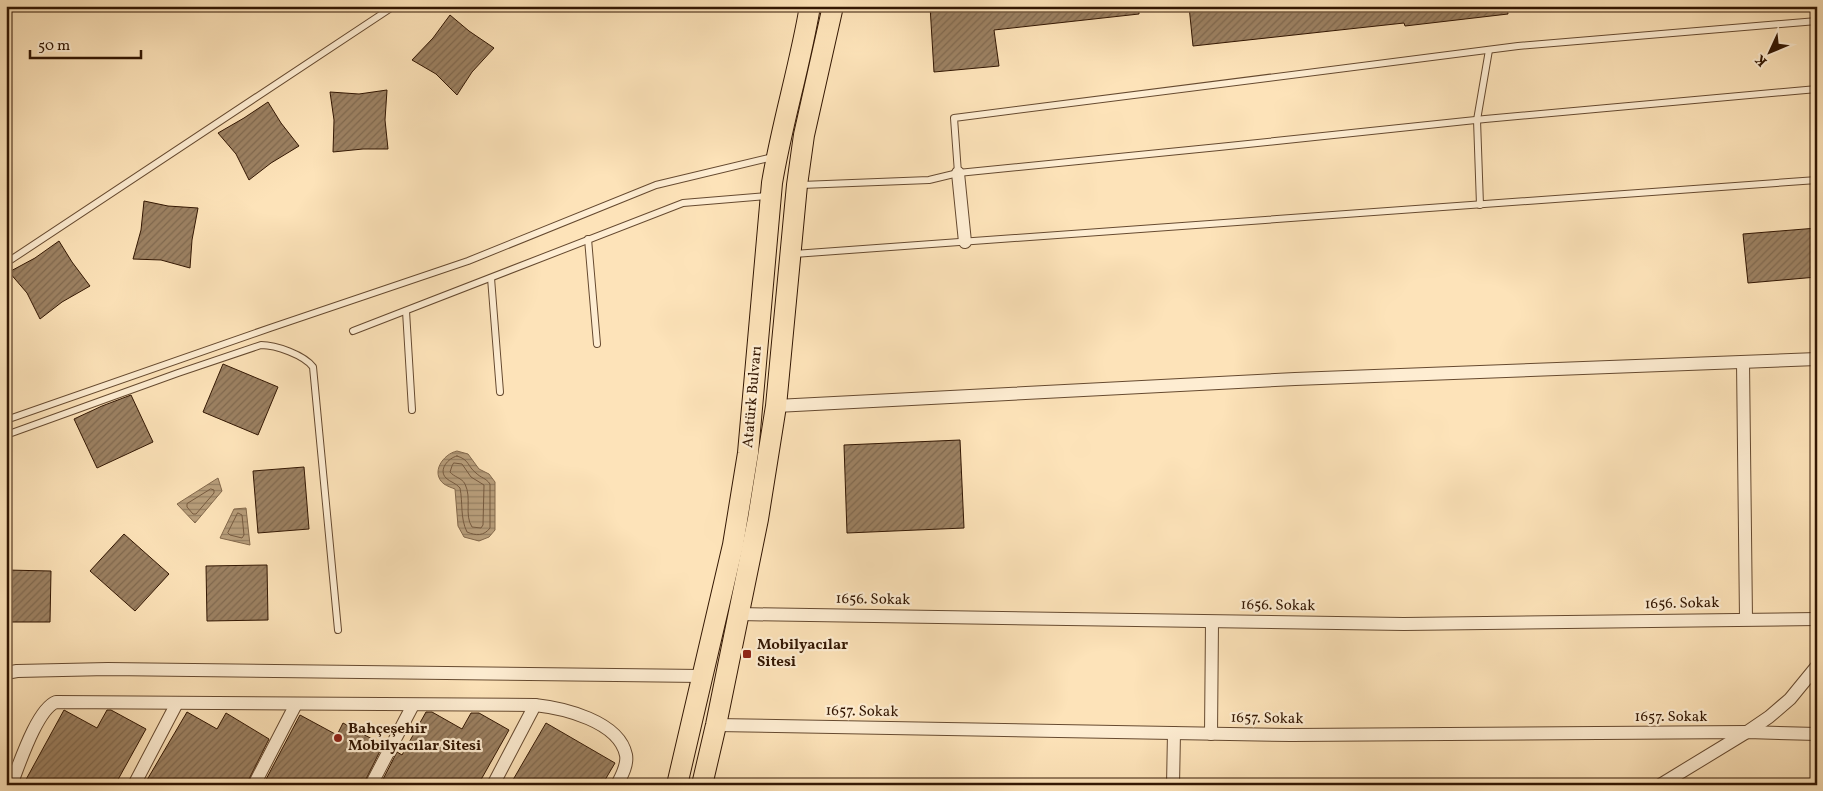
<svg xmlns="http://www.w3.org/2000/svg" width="1823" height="791" viewBox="0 0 1823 791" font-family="Vollkorn,serif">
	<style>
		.water { fill: url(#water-rules); stroke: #83684b }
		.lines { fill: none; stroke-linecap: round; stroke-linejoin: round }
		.shore { stroke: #765a3f; stroke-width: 1 }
		.building { fill: url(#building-hatch); stroke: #331703 }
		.lane-casing { stroke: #664a30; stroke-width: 8 }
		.street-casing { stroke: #664a30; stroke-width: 14 }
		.primary-casing { stroke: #331703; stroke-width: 22 }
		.lane { stroke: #feedd2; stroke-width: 6 }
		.street { stroke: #feedd2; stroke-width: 12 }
		.primary { stroke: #fde3b9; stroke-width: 20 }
		.poi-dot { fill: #8f2418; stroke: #feedd2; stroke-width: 2 }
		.labels { text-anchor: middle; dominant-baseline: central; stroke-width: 4.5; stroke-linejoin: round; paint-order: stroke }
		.street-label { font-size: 15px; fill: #331703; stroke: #feedd2 }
		.poi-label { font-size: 15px; font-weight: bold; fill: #331703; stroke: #feedd2; text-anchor: start }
	</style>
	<defs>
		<pattern id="water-rules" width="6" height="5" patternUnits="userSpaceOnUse" patternTransform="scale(1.25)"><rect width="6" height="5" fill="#b89e7b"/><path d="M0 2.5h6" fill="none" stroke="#968063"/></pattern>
		<pattern id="building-hatch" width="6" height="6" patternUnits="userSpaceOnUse" patternTransform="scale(1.25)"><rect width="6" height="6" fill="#9c8162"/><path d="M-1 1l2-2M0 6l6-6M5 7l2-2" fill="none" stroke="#80694f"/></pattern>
	</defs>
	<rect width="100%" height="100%" fill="#fde3b9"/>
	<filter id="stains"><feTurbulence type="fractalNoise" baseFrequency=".004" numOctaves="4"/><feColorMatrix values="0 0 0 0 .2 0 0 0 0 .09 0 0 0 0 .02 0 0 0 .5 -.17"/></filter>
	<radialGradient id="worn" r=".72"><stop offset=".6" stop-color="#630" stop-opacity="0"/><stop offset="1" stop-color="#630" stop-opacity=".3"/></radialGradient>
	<g class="water">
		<path d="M457,451L468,454L479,469L489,474L495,482V530L489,537L479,541L464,537L458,526L455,489C452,488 447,486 444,484C430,473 443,454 457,451Z"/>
		<polygon points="218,478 222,491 195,523 177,504"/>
		<polygon points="246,508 250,545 220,538 234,509"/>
	</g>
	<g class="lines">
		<g class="shore">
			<path d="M457,456C470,460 467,466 476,473C481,478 486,478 490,484V528C484,536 476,536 467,532C460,518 463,503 460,488C456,483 450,482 446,478C438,470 448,458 457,456Z"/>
			<path d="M454,463L462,464L471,477L484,485L483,525L481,528L472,527C464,515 472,498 465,484C462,478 454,477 450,472L452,466Z"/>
			<polygon points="211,489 214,490 214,493 196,514 193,514 187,507 187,504"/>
			<polygon points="238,513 242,515 244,535 242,538 230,535 228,533"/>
		</g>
	</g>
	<g class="building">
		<polygon points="930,6 1139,6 1139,14 994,30 999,66 934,72"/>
		<polygon points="1189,6 1507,6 1508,14 1405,26 1404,23 1193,46"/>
		<polygon points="450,15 469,31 494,48 472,72 457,95 436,74 412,60 433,38"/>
		<polygon points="387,90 385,120 388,149 363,149 333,152 334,120 330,92 359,94"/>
		<polygon points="268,102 281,123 299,146 271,163 249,180 236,154 218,133 244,118"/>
		<polygon points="144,201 168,206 198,208 192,240 190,268 161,260 133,259 141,230"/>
		<polygon points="1817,228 1817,277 1748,283 1743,234"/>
		<polygon points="59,241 72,262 90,286 62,302 40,319 27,293 9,272 35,258"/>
		<polygon points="223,364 278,387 258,435 203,412"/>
		<polygon points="131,395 153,442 97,468 74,419 102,406"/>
		<polygon points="960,440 964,528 847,533 844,445"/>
		<polygon points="304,467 309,529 258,533 253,471"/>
		<polygon points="124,534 169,574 135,611 90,571"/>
		<polygon points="267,565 268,620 207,621 206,566"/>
		<polygon points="6,570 51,571 50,622 6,622"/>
		<polygon points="64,710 97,728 107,710 111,710 146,729 115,785 23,785"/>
		<polygon points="187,712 217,729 226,713 269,739 246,785 144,785"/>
		<polygon points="426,712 432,712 462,729 471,713 479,713 509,730 478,785 380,785 397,752 402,755"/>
		<polygon points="300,715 337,735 343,723 383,745 363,785 263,785"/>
		<polygon points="546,723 615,763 602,785 510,785"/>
	</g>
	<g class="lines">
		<g class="lane-casing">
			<g id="lane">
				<polyline points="958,173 954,118 1518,46 1817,21"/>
				<polyline points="801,185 929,180 958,173 1219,147 1485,119 1817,89"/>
				<polyline points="1480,205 1477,120 1489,50"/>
				<polyline points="588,239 597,344"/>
				<polyline points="794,254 1817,180"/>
				<polyline points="6,263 394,6"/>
				<polyline points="491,278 500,392"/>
				<polyline points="406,311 412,410"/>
				<polyline points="353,331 683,203 767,196"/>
				<polyline points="6,420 270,328 468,261 656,185 773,157"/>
				<path d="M6,435L178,373L261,345C276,345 304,355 313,367L338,630"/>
			</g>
		</g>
		<g class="street-casing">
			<g id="street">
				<polyline points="958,173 965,242"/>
				<polyline points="1743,362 1746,619"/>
				<polyline points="776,406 1295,379 1817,359"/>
				<polyline points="739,614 1404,624 1817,619"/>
				<polyline points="6,673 17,671 108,669 701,676"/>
				<polyline points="716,725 1291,735 1747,732 1817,734"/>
				<polyline points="1211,734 1212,622"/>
				<path d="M11,785C19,765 37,709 56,702L535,705C563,708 619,721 626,755C628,765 621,777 617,785"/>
				<polyline points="134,785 177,703"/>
				<polyline points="254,785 296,704"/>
				<polyline points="371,785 413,705"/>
				<polyline points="493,785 535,705"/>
				<polyline points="1173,785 1174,733"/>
				<polyline points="1660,785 1747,732 1769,717 1790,699 1817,666"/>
			</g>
		</g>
		<g class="primary-casing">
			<g id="primary">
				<path d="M677,785L733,545L748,453L772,183C782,123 800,66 810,6"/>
				<polyline points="702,785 716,725 758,519 776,406 797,185 804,135 833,6"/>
			</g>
		</g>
		<use href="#lane" class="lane"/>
		<use href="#street" class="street"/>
		<use href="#primary" class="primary"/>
	</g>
	<g class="poi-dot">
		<rect x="742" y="649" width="10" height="10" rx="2.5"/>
		<circle cx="338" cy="738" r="5"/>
	</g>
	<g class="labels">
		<g class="street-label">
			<text transform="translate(753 397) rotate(-85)">Atatürk Bulvarı</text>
			<text transform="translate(873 600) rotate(1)">1656. Sokak</text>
			<text transform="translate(1682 604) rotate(-1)">1656. Sokak</text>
			<text transform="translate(1278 606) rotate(1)">1656. Sokak</text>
			<text transform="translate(862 712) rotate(1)">1657. Sokak</text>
			<text x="1671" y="717">1657. Sokak</text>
			<text transform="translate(1267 719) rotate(1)">1657. Sokak</text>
		</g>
		<g class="poi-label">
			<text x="757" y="645">Mobilyacılar<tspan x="757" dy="17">Sitesi</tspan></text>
			<text x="348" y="729">Bahçeşehir<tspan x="348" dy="17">Mobilyacılar Sitesi</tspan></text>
		</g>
	</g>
	<rect width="1823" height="791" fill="none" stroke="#fde3b9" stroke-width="25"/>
	<rect x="8" y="8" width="1808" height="776" fill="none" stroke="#331703" stroke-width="2.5"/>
	<rect x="12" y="12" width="1798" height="766" fill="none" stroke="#331703"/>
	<g transform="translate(1770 52) rotate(226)" stroke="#feedd2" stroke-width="4" paint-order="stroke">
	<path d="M0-4L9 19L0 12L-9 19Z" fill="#331703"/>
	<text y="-8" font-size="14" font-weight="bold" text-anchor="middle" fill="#331703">K</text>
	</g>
	<path d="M30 50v8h111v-8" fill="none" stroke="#331703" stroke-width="2.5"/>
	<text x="38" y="50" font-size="15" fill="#331703" stroke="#feedd2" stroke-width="4" paint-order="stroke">50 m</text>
	<rect width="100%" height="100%" filter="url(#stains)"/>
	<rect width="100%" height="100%" fill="url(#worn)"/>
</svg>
